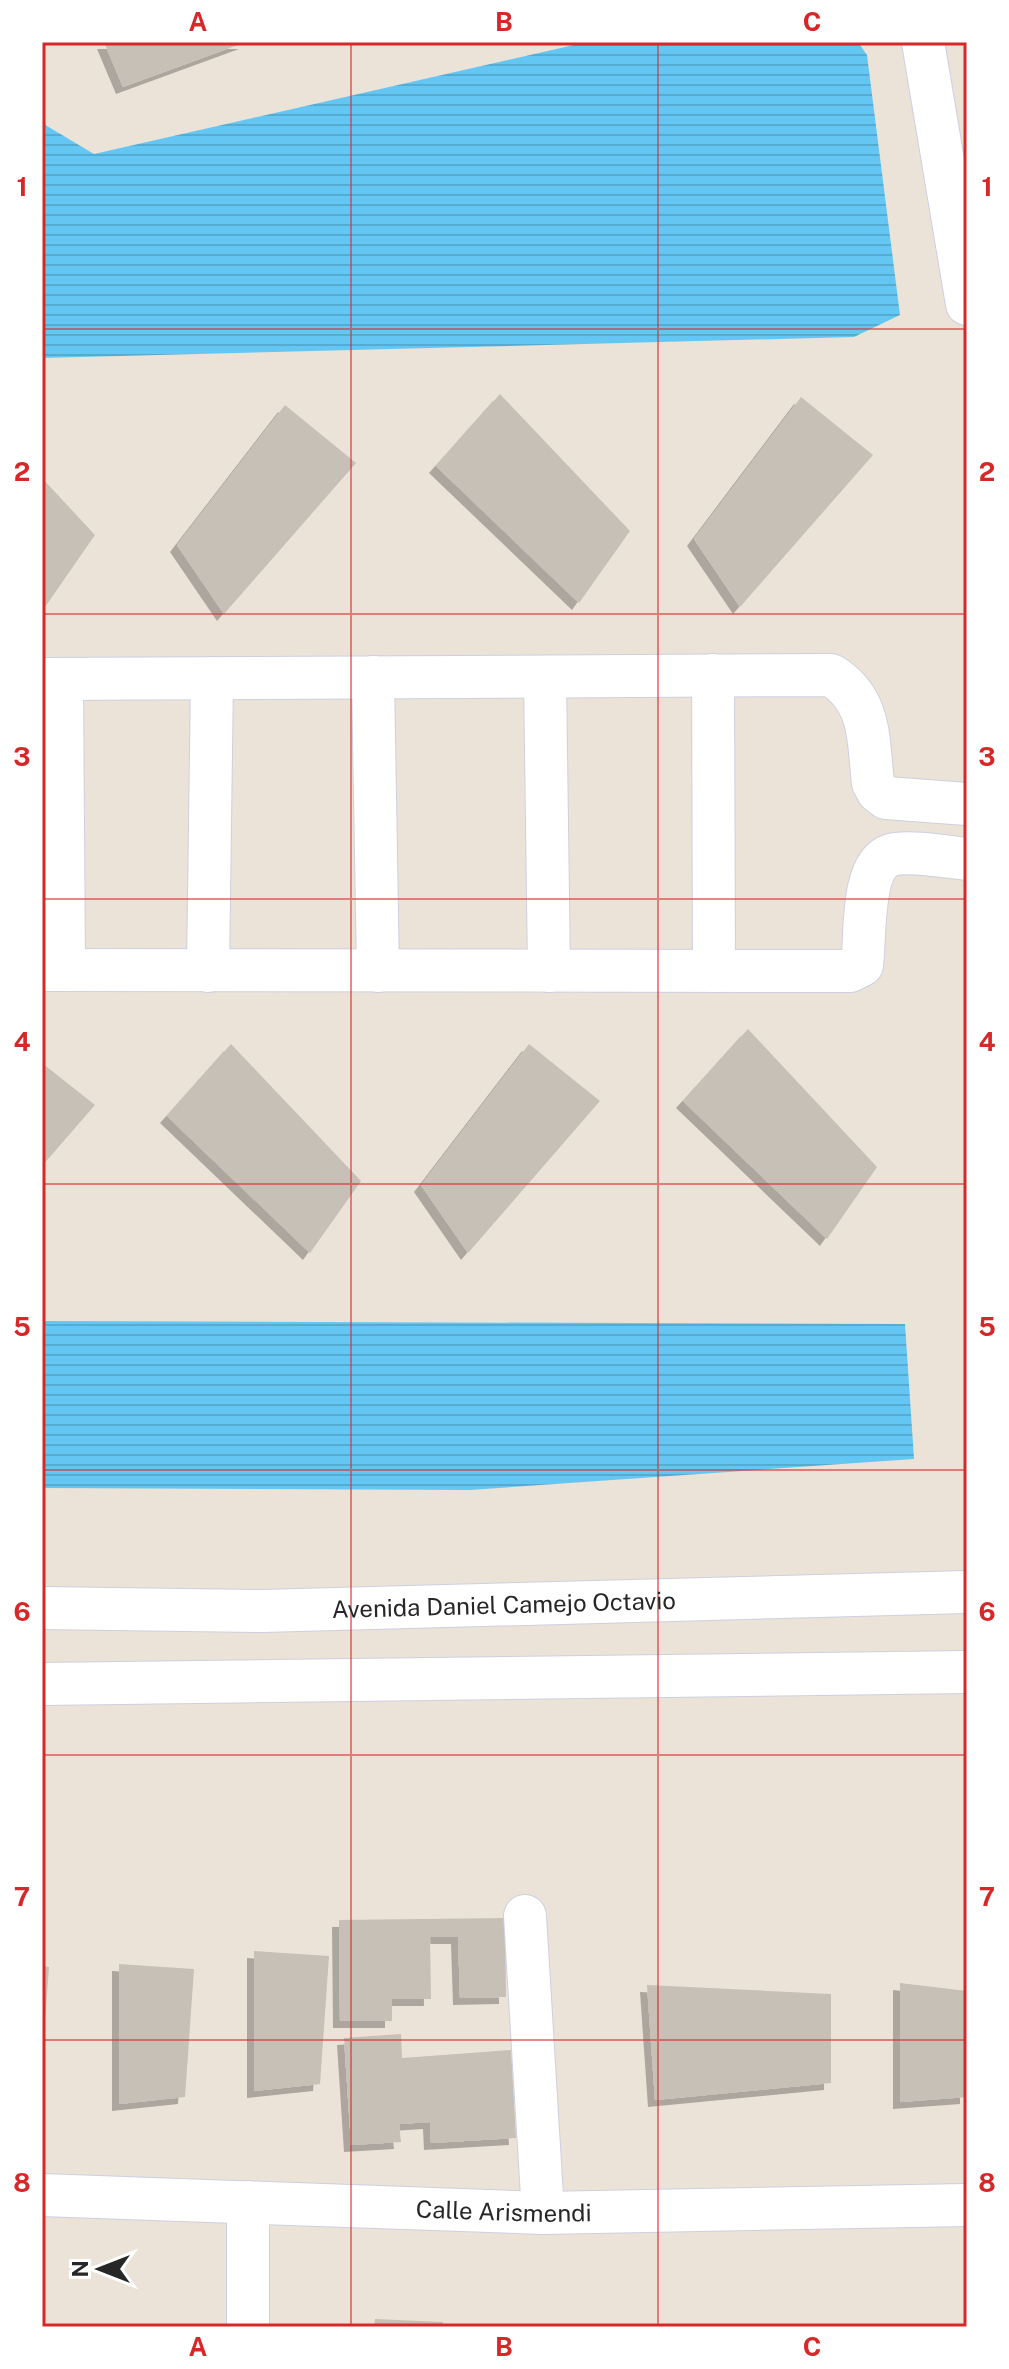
<svg xmlns="http://www.w3.org/2000/svg" width="1009" height="2369" viewBox="0 0 1009 2369" font-family="'Public Sans',sans-serif">
	<style>
		.water { fill: url(#water-rules) }
		.building { fill: #c6c0b7; filter: url(#shadow) }
		.lines { fill: none; stroke-linecap: round; stroke-linejoin: round }
		.minor-casing { stroke: #cdd0e1; stroke-width: 44 }
		.minor { stroke: #fff; stroke-width: 42 }
		.grid { fill: none; stroke: #d62828; stroke-width: 2; stroke-opacity: 0.55 }
		.labels { text-anchor: middle; dominant-baseline: central; stroke-width: 8; stroke-linejoin: round; paint-order: stroke }
		.street-label { font-size: 24px; fill: #272727; stroke: #fff }
		.neatline { fill: none; stroke: #d62828; stroke-width: 3 }
		.grid-label { font-size: 26px; text-anchor: middle; font-weight: bold; fill: #d62828 }
	</style>
	<defs>
		<pattern id="water-rules" width="6" height="5" patternUnits="userSpaceOnUse" patternTransform="scale(2)"><rect width="6" height="5" fill="#64c7f3"/><path d="M0 2.5h6" fill="none" stroke="#57abd0"/></pattern>
		<filter id="shadow"><feDropShadow dx="-7" dy="7" stdDeviation="0" flood-color="#0004"/></filter>
	</defs>
	<rect width="100%" height="100%" fill="#ebe3d7"/>
	<g class="water">
		<polygon points="587,42 858,42 867,55 900,315 854,337 42,358 42,123 94,154"/>
		<polygon points="42,1321 905,1324 914,1459 470,1490 42,1488"/>
	</g>
	<g class="building">
		<polygon points="104,42 246,42 123,87"/>
		<polygon points="500,394 630,531 579,603 436,466"/>
		<polygon points="801,397 873,455 740,607 694,539"/>
		<polygon points="285,405 356,463 224,614 177,545"/>
		<polygon points="42,478 95,535 45,607 42,604"/>
		<polygon points="748,1029 877,1167 827,1239 683,1101"/>
		<polygon points="231,1044 361,1181 310,1253 167,1116"/>
		<polygon points="529,1044 600,1101 468,1253 421,1185"/>
		<polygon points="42,1063 95,1105 42,1166"/>
		<polygon points="505,1918 506,1997 460,1998 458,1937 430,1937 431,1999 392,1999 392,2021 340,2021 339,1920"/>
		<polygon points="254,1951 329,1956 320,2084 254,2091"/>
		<polygon points="119,1964 194,1969 185,2097 119,2104"/>
		<polygon points="42,1966 49,1967 44,2035 42,2035"/>
		<polygon points="900,1983 967,1991 967,2097 900,2102"/>
		<polygon points="647,1985 831,1994 831,2083 655,2100"/>
		<polygon points="401,2034 402,2058 511,2050 516,2138 431,2143 430,2122 399,2124 401,2142 351,2145 344,2038"/>
		<polygon points="375,2319 443,2322 442,2327 374,2327"/>
	</g>
	<g class="lines">
		<g class="minor-casing">
			<g id="minor">
				<polyline points="923,42 967,304"/>
				<polyline points="713,675 714,971"/>
				<polyline points="373,677 378,971"/>
				<polyline points="545,677 549,971"/>
				<path d="M42,679L831,675C872,700 868,740 873,783L878,792L886,798L967,804"/>
				<polyline points="62,679 64,970"/>
				<path d="M42,970L850,971L862,965C866,937 860,865 891,855C907,850 949,857 967,859"/>
				<polyline points="208,971 212,678"/>
				<path id="s1" d="M42,1608L262,1611L967,1592"/>
				<polyline points="42,1684 967,1672"/>
				<polyline points="525,1916 543,2213"/>
				<path id="s2" d="M42,2195L543,2213L967,2205"/>
				<polyline points="248,2327 248,2202"/>
			</g>
		</g>
		<use href="#minor" class="minor"/>
	</g>
	<path class="grid" d="M351,42V2327M658,42V2327M42,329H967M42,614H967M42,899H967M42,1184H967M42,1470H967M42,1755H967M42,2040H967"/>
	<g class="labels">
		<g class="street-label">
			<text stroke="none"><textPath href="#s1" startOffset="462">Avenida Daniel Camejo Octavio</textPath></text>
			<text stroke="none"><textPath href="#s2" startOffset="462">Calle Arismendi</textPath></text>
		</g>
	</g>
	<rect width="1009" height="2369" fill="none" stroke="#ffffff" stroke-width="88"/>
	<g transform="translate(100 2269) rotate(270)" stroke="#ffffff" stroke-width="6" paint-order="stroke">
	<path d="M0-6L14 30L0 20L-14 30Z" fill="#272727"/>
	<text y="-12" font-size="22" font-weight="bold" text-anchor="middle" fill="#272727">N</text>
	</g>
	<rect x="44" y="44" width="921" height="2281" class="neatline"/>
	<g class="grid-label">
		<text x="198" y="31">A</text>
		<text x="504" y="31">B</text>
		<text x="812" y="31">C</text>
		<text x="22" y="196">1</text>
		<text x="987" y="196">1</text>
		<text x="22" y="481">2</text>
		<text x="987" y="481">2</text>
		<text x="22" y="766">3</text>
		<text x="987" y="766">3</text>
		<text x="22" y="1051">4</text>
		<text x="987" y="1051">4</text>
		<text x="22" y="1336">5</text>
		<text x="987" y="1336">5</text>
		<text x="22" y="1621">6</text>
		<text x="987" y="1621">6</text>
		<text x="22" y="1906">7</text>
		<text x="987" y="1906">7</text>
		<text x="22" y="2192">8</text>
		<text x="987" y="2192">8</text>
		<text x="198" y="2356">A</text>
		<text x="504" y="2356">B</text>
		<text x="812" y="2356">C</text>
	</g>
</svg>
